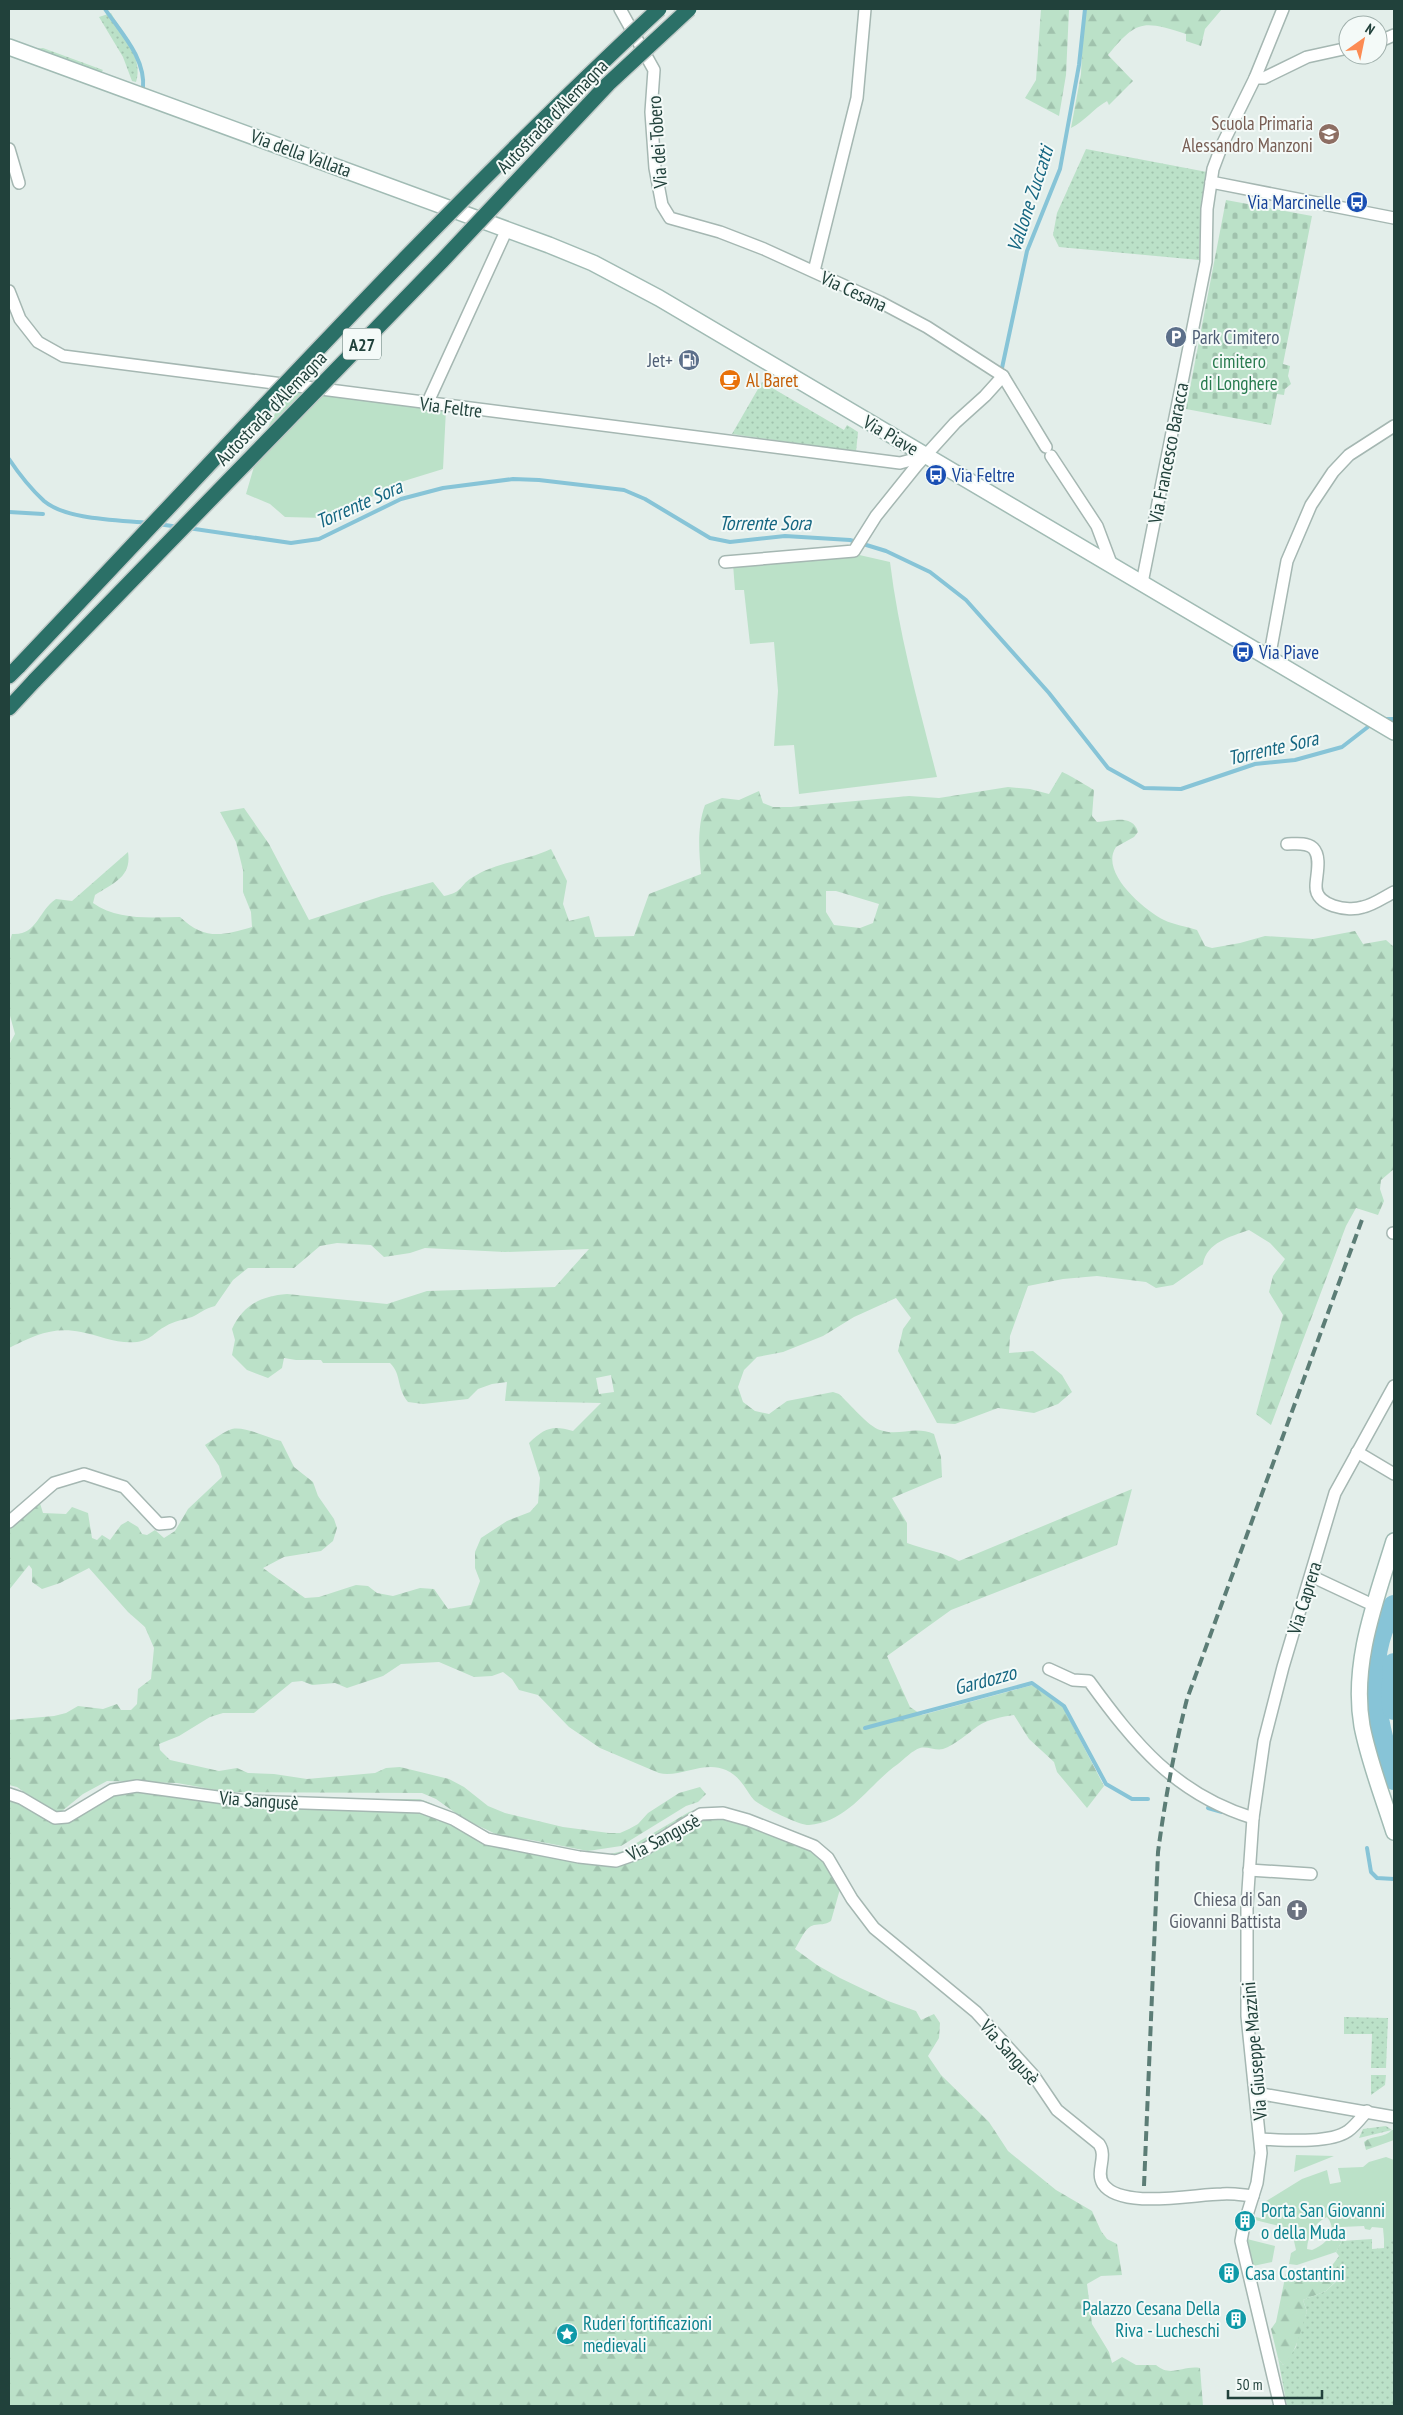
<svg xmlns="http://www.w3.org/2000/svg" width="1403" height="2415" viewBox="0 0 1403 2415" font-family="'PT Sans Narrow',sans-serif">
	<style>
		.grass { fill: url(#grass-dots) }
		.forest { fill: url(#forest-firs); fill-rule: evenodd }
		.cemetery { fill: url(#cemetery-stones) }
		.garden { fill: #bbe1c8; fill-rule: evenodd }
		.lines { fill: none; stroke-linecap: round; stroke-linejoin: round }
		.stream { stroke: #87c4d7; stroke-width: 4 }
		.river { stroke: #87c4d7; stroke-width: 22 }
		.street-casing { stroke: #a5b7b2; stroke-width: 14 }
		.secondary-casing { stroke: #a1bbb4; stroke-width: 18 }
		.highway-casing { stroke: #c1cac8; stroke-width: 18 }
		.street { stroke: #fff; stroke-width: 11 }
		.secondary { stroke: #fff; stroke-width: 15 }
		.highway { stroke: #2b7067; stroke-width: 15 }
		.rail { stroke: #5c7d76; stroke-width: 4; stroke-dasharray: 10 5; stroke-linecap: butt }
		.highway-bridge-casing { stroke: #c1cac8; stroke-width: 18; stroke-linecap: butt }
		.highway-bridge { stroke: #2b7067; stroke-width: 15 }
		.labels { text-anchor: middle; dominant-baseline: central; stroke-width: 4; stroke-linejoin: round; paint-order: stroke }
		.shield { fill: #f4faf8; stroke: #607874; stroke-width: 1 }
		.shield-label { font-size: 18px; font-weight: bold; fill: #21413b }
		.street-label { font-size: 19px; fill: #21413b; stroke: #f4faf8 }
		.education-label { font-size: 19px; fill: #785e54; stroke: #f4faf8; text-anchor: end }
		.transit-label { font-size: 19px; fill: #164399; stroke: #f4faf8; text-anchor: start }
		.service-label { font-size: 19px; fill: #4e5e75; stroke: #f4faf8; text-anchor: start }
		.park-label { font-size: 19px; fill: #287b4f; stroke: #f4faf8 }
		.food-label { font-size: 19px; fill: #c56008; stroke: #f4faf8; text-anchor: start }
		.worship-label { font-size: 19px; fill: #5b616d; stroke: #f4faf8; text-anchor: end }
		.culture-label { font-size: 19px; fill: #0d838f; stroke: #f4faf8; text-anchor: start }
		.water-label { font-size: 20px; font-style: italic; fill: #166782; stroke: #f4faf8 }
	</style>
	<defs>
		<pattern id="grass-dots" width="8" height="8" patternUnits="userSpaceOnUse" patternTransform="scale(1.25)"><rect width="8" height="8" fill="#bbe1c8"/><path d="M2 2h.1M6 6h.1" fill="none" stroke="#a0c2ad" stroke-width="1.8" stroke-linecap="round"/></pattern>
		<pattern id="forest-firs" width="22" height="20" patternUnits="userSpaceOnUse" patternTransform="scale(1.25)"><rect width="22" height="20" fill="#bbe1c8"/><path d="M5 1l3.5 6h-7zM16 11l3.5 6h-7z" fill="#a0c2ad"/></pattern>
		<pattern id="cemetery-stones" width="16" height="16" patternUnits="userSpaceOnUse" patternTransform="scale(1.25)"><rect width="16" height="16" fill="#bbe1c8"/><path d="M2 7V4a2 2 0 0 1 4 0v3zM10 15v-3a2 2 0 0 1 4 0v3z" fill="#a0c2ad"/></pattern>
	</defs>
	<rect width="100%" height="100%" fill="#e3eeea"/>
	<g class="grass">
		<path d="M111,13C122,32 144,59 136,82L132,81L123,57L99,17Z"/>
		<polygon points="43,48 103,70 100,74 32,49"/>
		<polygon points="1086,149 1207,172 1201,202 1199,260 1059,247 1053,235 1057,213"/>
		<polygon points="762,382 844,430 847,425 858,432 856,452 732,434"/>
		<polygon points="1344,2017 1388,2018 1386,2068 1371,2068 1372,2034 1344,2034"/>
		<polygon points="1371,2075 1386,2075 1385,2085 1371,2095"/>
		<polygon points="1386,2126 1392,2130 1359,2138 1363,2129"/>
		<polygon points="1372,2239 1372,2249 1384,2248 1384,2239 1394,2239 1394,2406 1287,2406 1278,2358 1283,2365 1296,2347 1299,2330 1307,2312 1303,2300 1326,2291 1339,2279 1331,2267 1339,2256 1336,2252 1342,2241"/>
	</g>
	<g class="forest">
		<polygon points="1041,9 1069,9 1066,75 1059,116 1025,98 1036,80"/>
		<path d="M1084,9H1222L1205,29L1201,46L1186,41V34C1142,20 1137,20 1108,55L1133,81L1109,105L1107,101C1093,109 1085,121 1071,128L1081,74Z"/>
		<path d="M1062,772C1066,773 1089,787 1094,790L1092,816L1097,822C1112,821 1133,814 1138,832L1134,837L1116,847C1099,872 1144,910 1164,920C1174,925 1186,926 1197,930L1205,946L1212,948L1240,943L1265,936L1313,939L1355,931L1363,944L1386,940L1394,947V1169L1381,1180L1380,1189L1384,1201L1378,1215L1356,1208L1346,1226L1271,1425L1256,1414L1283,1315L1269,1292L1273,1276L1285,1259L1270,1243L1249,1230C1230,1237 1207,1242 1203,1264L1173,1285L1156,1288L1146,1282L1097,1276L1063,1279L1028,1286L1010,1336L1009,1353L1033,1351L1062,1375L1072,1392L1058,1404L1034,1413L998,1408L955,1424L937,1423L898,1351L903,1329L911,1318L896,1298L854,1317L823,1336L783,1352L757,1357L744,1370L738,1387L743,1402L755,1411L769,1414L787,1401L833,1392L839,1394C849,1403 869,1427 880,1430C899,1437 914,1425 934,1434L941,1457L942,1477L892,1498L907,1523V1543C925,1550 941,1551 959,1561L1132,1489L1117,1545L951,1610L887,1656L910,1707L922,1715L1033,1685L1063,1707L1104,1786L1087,1808L1057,1772L1054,1762L1029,1739L1014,1715C1001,1717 989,1719 978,1726C967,1734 955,1745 943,1749C936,1751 927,1746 920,1748C913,1750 904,1759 898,1764C869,1784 849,1822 809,1825C801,1826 760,1806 754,1800C744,1788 742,1778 726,1770C704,1760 680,1778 659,1773L600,1748L569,1727L538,1695L519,1690L512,1679L503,1672L492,1676L474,1677L439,1662L401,1664L383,1676L347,1688L335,1683L312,1685L302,1681L292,1682L254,1713H223L210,1717L179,1736L159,1744L160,1750L170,1760L219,1771L237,1768L248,1773L274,1774L307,1779L375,1773L386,1768L400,1767L449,1779L464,1787L488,1806L505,1813L563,1827L609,1833H620L629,1829L638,1824L648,1813L679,1793L700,1787L706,1794L698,1802L686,1806L621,1846L588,1851L531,1840L502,1837L464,1819L436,1799L422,1793L227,1792L177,1783L107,1781L83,1794L62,1811L54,1813L17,1787L9,1785V1720L54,1716L66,1713L78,1706L103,1709L117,1704L121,1710H131L137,1704L138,1689L151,1679L154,1648L145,1627L128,1612L89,1568L60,1583L42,1589L32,1582V1569L29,1565L9,1590V1525L39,1500L43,1513L66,1514L72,1507L88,1513L92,1538L97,1540L102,1535L110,1540L121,1525L128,1521L138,1527L142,1534L147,1535L155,1530L164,1538L175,1531L188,1509L222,1477L219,1466L205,1445C213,1440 223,1432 232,1429C245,1426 268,1438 281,1441L294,1467L313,1482L318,1496L334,1519L337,1528L333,1541L321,1551L284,1557L263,1568L305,1598L319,1597L356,1585L368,1586L377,1593L393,1596L420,1588L434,1589L448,1609L471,1605L480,1581L475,1568V1552L481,1538L507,1521L530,1512L538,1503L540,1478L529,1443C545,1428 552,1425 573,1431L601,1403L505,1401L507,1382L492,1384L478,1389L468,1399L423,1404L408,1402C396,1387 402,1375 390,1363H323L321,1360H296L284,1358L282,1368L268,1378L247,1370L232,1355L235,1340L232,1329C243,1305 261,1296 287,1294L387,1304L427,1291L555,1287L589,1249L505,1252L425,1248L410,1253L384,1257L371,1245L337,1243L320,1246L294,1268H248L233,1280L215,1306C203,1309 201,1313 192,1317C183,1320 174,1321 166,1326C154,1332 153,1339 137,1342C116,1344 101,1336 81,1332C53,1326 33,1336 9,1348V1045L15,1034L9,1012V944L12,934C37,936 38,911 56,899L72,901L128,852C132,877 113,883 95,895L93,903C118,921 151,917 180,917C204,940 222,936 252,927L251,912L243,892V870L236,842L220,812L244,808L269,844L309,920L382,896L433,882L444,896C464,892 459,885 473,877C497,862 526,861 551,849L567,881L563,904L569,921L589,916L595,937L634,936L649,894L701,874C699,851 697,827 705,805L722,798L739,800L759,791L763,803L773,807H791L909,796L939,798L1008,787L1030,789L1049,794ZM826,891H836L879,904L873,923L860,928L834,925L826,912ZM611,1375L614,1392L599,1394L596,1378Z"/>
		<path d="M109,1787L227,1799H420L433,1804L486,1837L602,1856L623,1851L689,1812L701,1807H713L811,1842L842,1882L831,1921C825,1925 820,1924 814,1925C805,1927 800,1941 795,1949L817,1965L840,1978L888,2001L916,2011L921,2020L934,2014L940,2023L939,2038L928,2056L941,2075L989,2122L1008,2151L1056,2190L1092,2211L1101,2231L1107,2239L1117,2244L1122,2275L1101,2276L1087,2284L1092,2324L1109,2352L1112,2363L1122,2357L1136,2365H1156C1171,2378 1183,2365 1200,2368L1203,2406H9V1791L64,1817L86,1799Z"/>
		<path d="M1392,2130H1394V2140L1366,2150L1364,2142C1372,2135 1385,2138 1392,2130Z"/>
		<path d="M1331,2267L1339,2278L1326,2291L1303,2300L1307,2312C1300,2329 1298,2352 1283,2365L1278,2358L1271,2329L1276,2322L1286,2273L1306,2274Z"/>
	</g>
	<polygon class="cemetery" points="1226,200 1312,216 1283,364 1290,366 1288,376 1291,384 1285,389 1284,395 1277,394 1271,425 1186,409"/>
	<g class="garden">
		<polygon points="288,388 446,409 443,469 404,481 337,514 325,518 285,517 270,504 246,494 262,439"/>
		<path d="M855,554L890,562C899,636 919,706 937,777L799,794L794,745L774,746L778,691L774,642L750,644L744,590H735L733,564Z"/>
		<polygon points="1296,2155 1334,2156 1294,2172"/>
		<path d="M1386,2157L1394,2160V2239H1384L1383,2228L1372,2227L1370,2230L1365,2229L1364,2226L1341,2227L1342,2241L1336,2252L1297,2265L1289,2264L1291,2253L1296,2250L1294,2241L1296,2230L1251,2219L1252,2216L1260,2218L1263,2203L1302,2179L1327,2170L1330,2184L1341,2182L1338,2168L1363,2167L1369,2162ZM1327,2217C1339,2232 1326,2244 1312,2250L1307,2249C1308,2235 1314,2223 1327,2217Z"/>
		<polygon points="1247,2239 1275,2246 1272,2262 1253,2266"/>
	</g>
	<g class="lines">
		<g class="stream">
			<path d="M105,9C121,33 146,58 143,89"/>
			<polyline points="1002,368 1027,251 1060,169 1079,65 1085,9"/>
			<path d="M9,459C19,474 31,489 44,501C66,520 120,520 149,523"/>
			<polyline points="9,512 43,514"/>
			<polyline points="158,524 179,527"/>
			<polyline points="188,528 291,543 319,539 401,499 443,488 513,479 539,480 624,490 645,499 710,538 730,542 785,536 850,540 886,551 930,572 966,600 1049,693 1108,768 1144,788 1181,789 1255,764 1295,760 1342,747 1373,723"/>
			<polyline points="1381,719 1394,719"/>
			<polyline points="865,1728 1032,1683 1064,1706 1106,1784 1132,1799 1148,1799"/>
			<polyline points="1208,1808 1222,1812"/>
			<polyline points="1367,1848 1371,1872 1377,1878 1394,1879"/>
		</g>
		<g class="river">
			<path d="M1394,1606C1360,1659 1376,1724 1394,1779"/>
			<polyline points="1394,1664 1392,1700 1394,1709"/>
		</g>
		<g class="street-casing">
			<g id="street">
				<polyline points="620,9 654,70 651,112 655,168 662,205 670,218 720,232 764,249 880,302 927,327 1003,376 1046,447"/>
				<polyline points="1378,42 1394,35"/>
				<polyline points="1255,78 1264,78 1307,57 1348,48"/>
				<polyline points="9,149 19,183"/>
				<polyline points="1211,182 1394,218"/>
				<polyline points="814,271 857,98 865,9"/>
				<polyline points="9,291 20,319 38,342 63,356 900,463 926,456"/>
				<polyline points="427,404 507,229"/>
				<polyline points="1051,456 1097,526 1112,566"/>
				<polyline points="725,562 854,551 876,516 917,465 955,423 985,396 1003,376"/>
				<polyline points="1142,583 1206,262 1207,209 1213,169 1222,145 1255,78 1283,9"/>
				<polyline points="1269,659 1287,561 1311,505 1333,472 1349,455 1394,426"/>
				<path d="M1287,844C1295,844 1306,842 1313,848C1322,857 1316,876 1316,886C1315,906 1348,912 1363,907C1373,905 1384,897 1394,892"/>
				<polyline points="1393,1233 1394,1233"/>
				<polyline points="1357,1452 1394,1474"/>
				<polyline points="9,1522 54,1483 84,1474 124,1487 159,1524 170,1523"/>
				<polyline points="1311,1576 1375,1606"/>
				<path d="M1049,1669L1073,1680L1089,1681C1135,1744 1175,1794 1253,1818"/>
				<path d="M9,1794L21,1798L55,1818L67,1817L112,1790L137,1786L247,1801L421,1807L453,1819L487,1839L579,1857L616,1861L639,1853L701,1814L723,1813L748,1820L814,1846L828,1858L852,1899L874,1928L976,2012L1034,2076L1057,2110L1099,2144C1108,2157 1095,2171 1103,2184C1121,2210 1195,2194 1222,2194C1232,2193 1242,2195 1253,2196"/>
				<polyline points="1249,1870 1311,1874"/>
				<polyline points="1256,2093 1394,2117"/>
				<path d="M1261,2139C1284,2140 1329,2144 1348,2131C1355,2126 1361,2118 1367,2111"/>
				<polyline points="1247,2215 1257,2183 1261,2153 1247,2016 1247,1905 1253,1818 1264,1741 1283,1667 1335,1493 1394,1386"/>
				<polyline points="1244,2225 1241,2241 1280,2406"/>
			</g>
		</g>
		<g class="secondary-casing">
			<g id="secondary">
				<polyline points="9,47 549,245 593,263 659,298 1394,732"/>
				<path d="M1394,1541C1376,1600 1351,1663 1362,1726C1369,1762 1383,1797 1394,1832"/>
			</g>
		</g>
		<g class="highway-casing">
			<g id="highway">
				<polyline points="9,676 19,666"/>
				<polyline points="9,708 35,680"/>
			</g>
		</g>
		<use href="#street" class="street"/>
		<use href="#secondary" class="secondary"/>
		<use href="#highway" class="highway"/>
		<path class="rail" d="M1144,2186L1158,1852C1165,1800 1174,1750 1187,1699L1363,1217"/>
		<g class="highway-bridge-casing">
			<g id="highway-bridge">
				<path d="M19,666C229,445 435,217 659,9"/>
				<polyline points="35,680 442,261 608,84 689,9"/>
			</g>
		</g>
		<use href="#highway-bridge" class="highway-bridge"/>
	</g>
	<defs>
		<g id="school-disc" transform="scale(1.125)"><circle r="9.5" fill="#8d6e63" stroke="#f4faf8"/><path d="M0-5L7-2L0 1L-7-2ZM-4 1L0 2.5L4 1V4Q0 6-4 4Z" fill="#fff"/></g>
		<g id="bus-disc" transform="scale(1.125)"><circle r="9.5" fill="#1a4fb4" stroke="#f4faf8"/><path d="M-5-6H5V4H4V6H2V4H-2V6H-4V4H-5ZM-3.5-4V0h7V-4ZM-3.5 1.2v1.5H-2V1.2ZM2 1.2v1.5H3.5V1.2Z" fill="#fff"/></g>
		<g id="parking-disc" transform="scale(1.125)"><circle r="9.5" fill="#5c6f8a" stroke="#f4faf8"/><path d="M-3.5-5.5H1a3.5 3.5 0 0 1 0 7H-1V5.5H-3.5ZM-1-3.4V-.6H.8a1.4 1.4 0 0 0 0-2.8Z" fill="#fff"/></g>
		<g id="fuel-disc" transform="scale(1.125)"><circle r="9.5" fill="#5c6f8a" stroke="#f4faf8"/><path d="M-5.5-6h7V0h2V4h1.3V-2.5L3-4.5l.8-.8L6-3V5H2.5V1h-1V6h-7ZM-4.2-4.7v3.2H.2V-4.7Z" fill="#fff"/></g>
		<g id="cafe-disc" transform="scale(1.125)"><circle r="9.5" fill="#e8710a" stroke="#f4faf8"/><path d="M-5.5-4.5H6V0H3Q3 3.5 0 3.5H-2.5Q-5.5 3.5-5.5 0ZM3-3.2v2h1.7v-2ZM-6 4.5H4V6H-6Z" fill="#fff"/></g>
		<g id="church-disc" transform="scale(1.125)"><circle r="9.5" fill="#6b7280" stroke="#f4faf8"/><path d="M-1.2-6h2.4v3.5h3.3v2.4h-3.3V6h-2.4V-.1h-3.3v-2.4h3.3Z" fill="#fff"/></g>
		<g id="building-disc" transform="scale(1.125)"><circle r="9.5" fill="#0f9aa8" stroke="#f4faf8"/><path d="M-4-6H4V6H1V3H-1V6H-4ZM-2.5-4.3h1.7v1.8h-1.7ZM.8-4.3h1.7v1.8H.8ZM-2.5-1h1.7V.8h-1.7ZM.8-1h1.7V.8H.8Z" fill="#fff"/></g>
		<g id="sight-disc" transform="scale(1.125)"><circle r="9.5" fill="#0f9aa8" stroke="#f4faf8"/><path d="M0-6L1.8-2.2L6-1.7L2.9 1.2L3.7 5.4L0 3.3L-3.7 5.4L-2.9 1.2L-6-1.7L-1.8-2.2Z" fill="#fff"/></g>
	</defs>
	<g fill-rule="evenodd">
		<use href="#school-disc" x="1329" y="134"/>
		<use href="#bus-disc" x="1357" y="202"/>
		<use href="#parking-disc" x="1176" y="337"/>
		<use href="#fuel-disc" x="689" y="360"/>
		<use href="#cafe-disc" x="730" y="380"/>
		<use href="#bus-disc" x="936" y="475"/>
		<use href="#bus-disc" x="1243" y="652"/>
		<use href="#church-disc" x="1297" y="1910"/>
		<use href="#building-disc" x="1245" y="2221"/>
		<use href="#building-disc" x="1229" y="2273"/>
		<use href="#building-disc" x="1236" y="2319"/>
		<use href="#sight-disc" x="567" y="2334"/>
	</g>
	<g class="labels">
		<rect class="shield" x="343" y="328.5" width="38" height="31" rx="4"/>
		<g class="shield-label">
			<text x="362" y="344">A27</text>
		</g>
		<g class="street-label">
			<text transform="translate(552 116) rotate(-46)">Autostrada d'Alemagna</text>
			<text transform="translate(657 142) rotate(-94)">Via dei Tobero</text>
			<text transform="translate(301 153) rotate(20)">Via della Vallata</text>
			<text transform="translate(854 291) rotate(25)">Via Cesana</text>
			<text transform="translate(451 407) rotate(7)">Via Feltre</text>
			<text transform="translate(271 408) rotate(-46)">Autostrada d'Alemagna</text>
			<text transform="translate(891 435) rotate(30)">Via Piave</text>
			<text transform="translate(1168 453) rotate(-79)">Via Francesco Baracca</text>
			<text transform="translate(1304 1598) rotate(-73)">Via Caprera</text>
			<text transform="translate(259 1800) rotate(4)">Via Sangusè</text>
			<text transform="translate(663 1837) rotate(-28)">Via Sangusè</text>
			<text transform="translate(1254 2051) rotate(-95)">Via Giuseppe Mazzini</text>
			<text transform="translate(1010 2052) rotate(49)">Via Sangusè</text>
		</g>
		<g class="education-label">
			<text x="1313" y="123">Scuola Primaria<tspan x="1313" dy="22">Alessandro Manzoni</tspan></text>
		</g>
		<g class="transit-label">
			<text x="1341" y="202" text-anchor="end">Via Marcinelle</text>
			<text x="952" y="475">Via Feltre</text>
			<text x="1259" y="652">Via Piave</text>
		</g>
		<g class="service-label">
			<text x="1192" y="337">Park Cimitero</text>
			<text x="673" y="360" text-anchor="end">Jet+</text>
		</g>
		<g class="park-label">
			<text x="1239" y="361">cimitero<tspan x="1239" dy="22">di Longhere</tspan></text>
		</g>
		<g class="food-label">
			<text x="746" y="380">Al Baret</text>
		</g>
		<g class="worship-label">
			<text x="1281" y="1899">Chiesa di San<tspan x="1281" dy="22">Giovanni Battista</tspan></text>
		</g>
		<g class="culture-label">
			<text x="1261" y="2210">Porta San Giovanni<tspan x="1261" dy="22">o della Muda</tspan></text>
			<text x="1245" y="2273">Casa Costantini</text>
			<text x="1220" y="2308" text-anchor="end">Palazzo Cesana Della<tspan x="1220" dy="22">Riva - Lucheschi</tspan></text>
			<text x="583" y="2323">Ruderi fortificazioni<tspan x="583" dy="22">medievali</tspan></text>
		</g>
		<g class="water-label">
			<text transform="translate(1030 199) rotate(-72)">Vallone Zuccatti</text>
			<text transform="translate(359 504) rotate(-24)">Torrente Sora</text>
			<text x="765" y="523">Torrente Sora</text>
			<text transform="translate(1273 748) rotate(-13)">Torrente Sora</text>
			<text transform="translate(985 1680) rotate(-15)">Gardozzo</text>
		</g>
	</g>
	<rect width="1403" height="2415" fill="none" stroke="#21413b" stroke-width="20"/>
	<g transform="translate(1363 40) rotate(33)"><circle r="24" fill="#f4faf8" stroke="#a0b0ac"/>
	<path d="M0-4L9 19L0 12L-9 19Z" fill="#fc8b53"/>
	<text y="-8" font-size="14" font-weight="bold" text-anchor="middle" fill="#21413b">N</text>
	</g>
	<path d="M1228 2390v8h94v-8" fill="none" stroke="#21413b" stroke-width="2.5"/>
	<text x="1236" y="2390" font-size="15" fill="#21413b" stroke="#f4faf8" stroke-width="4" paint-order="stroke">50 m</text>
</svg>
